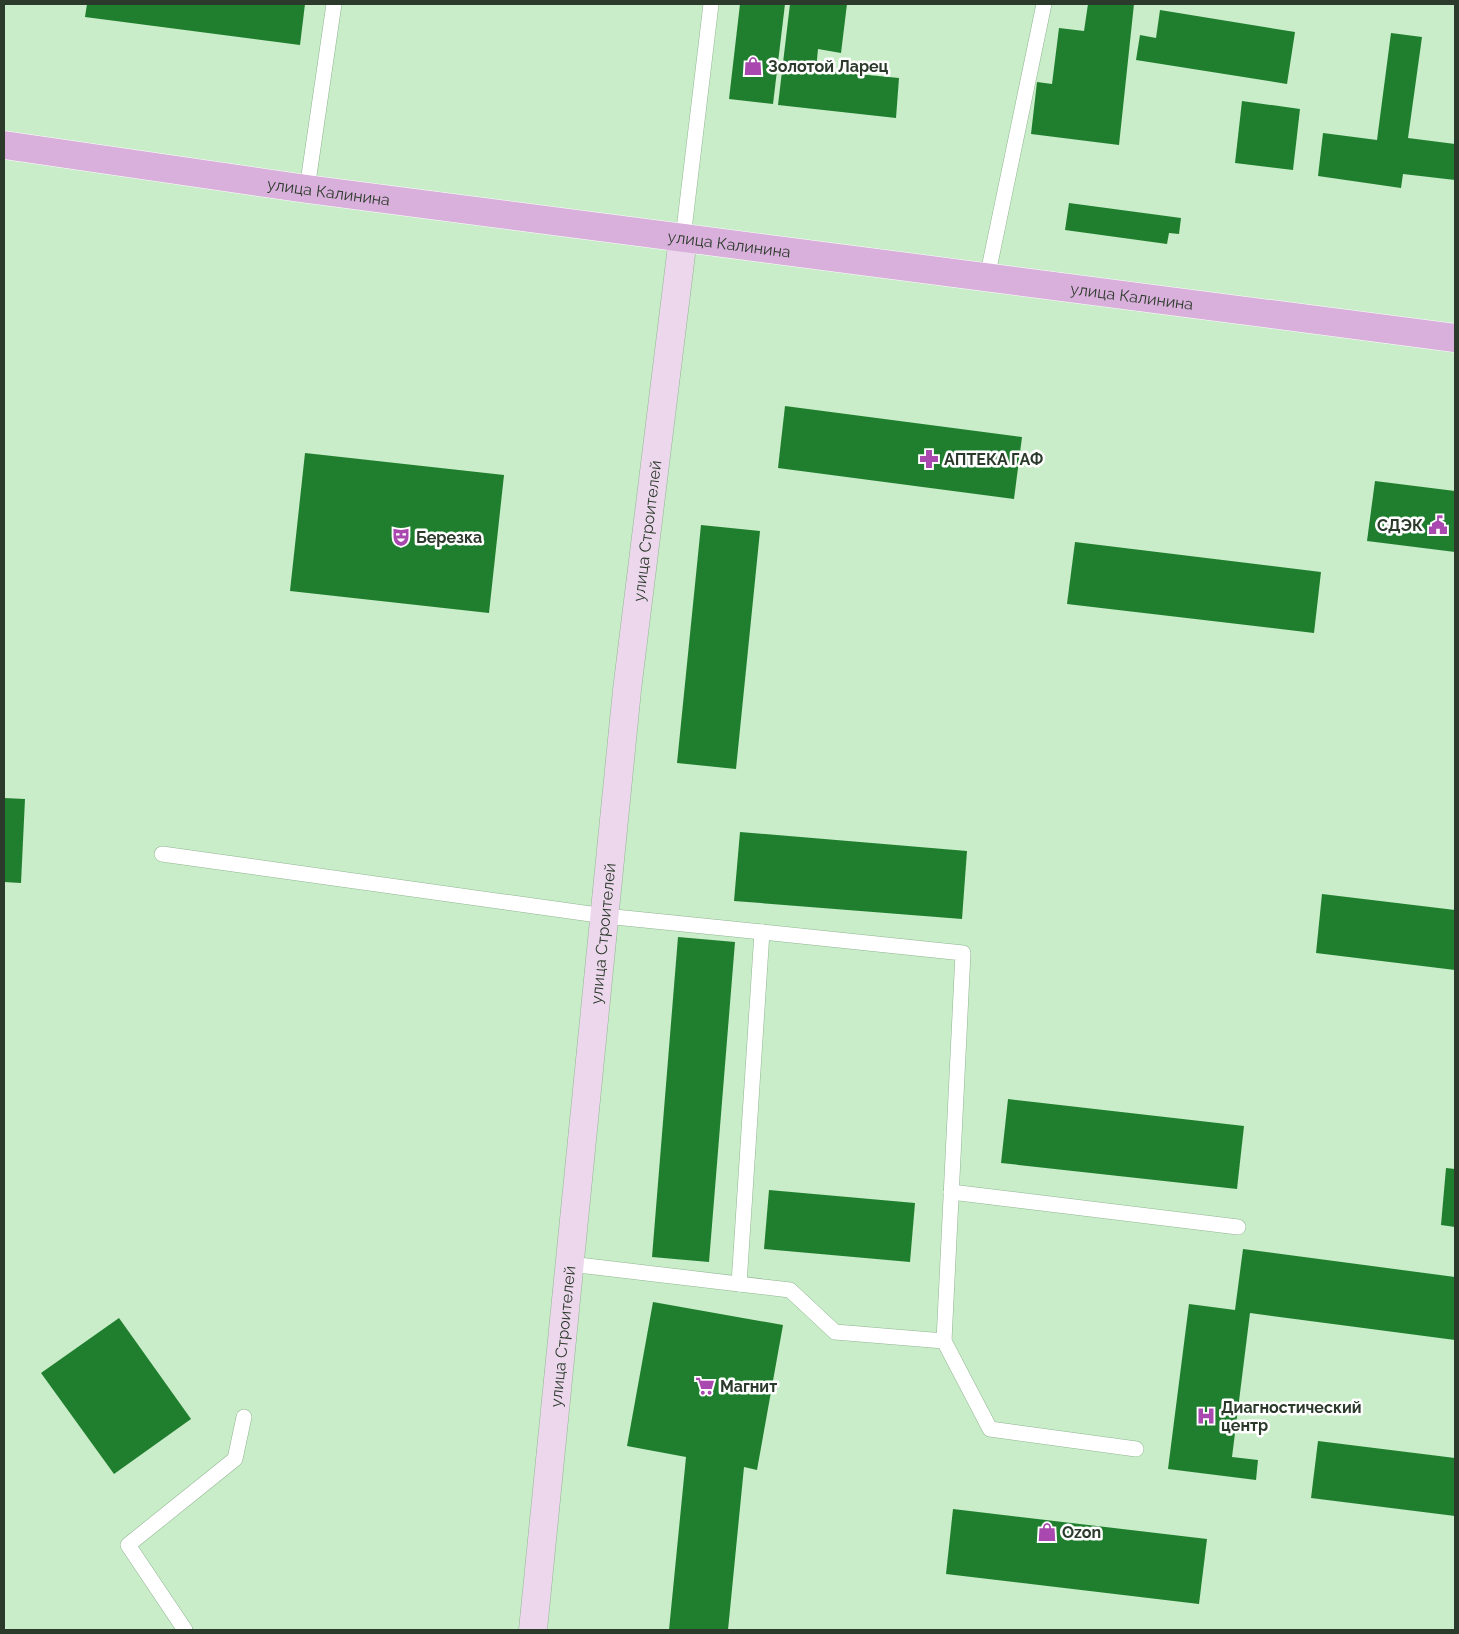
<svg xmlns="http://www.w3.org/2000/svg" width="1459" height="1634" viewBox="0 0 1459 1634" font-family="Raleway,sans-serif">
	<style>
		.building { fill: #207f2f }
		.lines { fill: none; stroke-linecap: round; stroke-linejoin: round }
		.lane-casing { stroke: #91b592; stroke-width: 16 }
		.secondary-casing { stroke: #91b592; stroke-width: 29 }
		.primary-casing { stroke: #fff; stroke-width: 29 }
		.lane { stroke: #fff; stroke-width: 15 }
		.secondary { stroke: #ecd7ed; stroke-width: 28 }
		.primary { stroke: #d9afdb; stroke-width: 28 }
		.labels { text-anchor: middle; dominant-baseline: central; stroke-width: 5; stroke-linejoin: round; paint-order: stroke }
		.poi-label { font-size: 16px; font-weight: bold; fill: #2b3a2b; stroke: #fff; text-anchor: start }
		.street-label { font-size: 16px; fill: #2b3a2b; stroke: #fff }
	</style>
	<rect width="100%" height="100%" fill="#c8edc8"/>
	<g class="building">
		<polygon points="87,4 305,4 300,45 85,17"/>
		<polygon points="740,4 785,4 773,104 729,99"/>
		<polygon points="790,4 847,4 841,53 818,49 816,70 899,78 896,118 778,105"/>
		<polygon points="1088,4 1134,4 1119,145 1031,134 1037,82 1052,84 1059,28 1084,31"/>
		<polygon points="1160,10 1295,32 1287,84 1136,60 1140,35 1156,38"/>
		<polygon points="1391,33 1422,37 1408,138 1455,144 1455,180 1403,174 1401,188 1318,176 1323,133 1377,140"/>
		<polygon points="1242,101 1300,109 1293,170 1235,163"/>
		<polygon points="1069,203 1181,218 1179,234 1169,233 1167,244 1065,230"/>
		<polygon points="785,406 1022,437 1014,499 778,468"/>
		<polygon points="305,453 504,475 489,613 290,591"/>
		<polygon points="1375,481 1455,491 1455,552 1367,541"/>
		<polygon points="701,525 760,531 736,769 677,763"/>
		<polygon points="1075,542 1321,572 1314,633 1067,604"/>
		<polygon points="4,798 25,799 21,883 4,882"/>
		<polygon points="740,832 967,851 962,919 734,901"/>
		<polygon points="1322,894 1455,910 1455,970 1316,953"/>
		<polygon points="678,937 735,942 709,1262 652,1257"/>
		<polygon points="1008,1099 1244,1126 1237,1189 1001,1163"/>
		<polygon points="1446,1168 1455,1169 1455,1227 1441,1225"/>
		<polygon points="769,1190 915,1203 910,1262 764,1249"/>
		<polygon points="1243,1249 1455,1277 1455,1340 1250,1313 1232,1457 1258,1460 1256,1480 1168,1469 1189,1304 1235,1310"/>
		<polygon points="653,1302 783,1325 757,1470 744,1467 728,1630 669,1630 686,1457 627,1446"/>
		<polygon points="119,1318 191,1419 114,1474 41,1373"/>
		<polygon points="1318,1441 1455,1458 1455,1516 1311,1498"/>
		<polygon points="953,1509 1207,1539 1199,1604 946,1574"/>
	</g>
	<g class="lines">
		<g class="lane-casing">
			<g id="lane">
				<polyline points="307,189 334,4"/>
				<polyline points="683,238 711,4"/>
				<polyline points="987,278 1044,4"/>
				<polyline points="162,854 605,916 762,932"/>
				<polyline points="951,1192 1238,1227"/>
				<polyline points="570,1264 790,1290 835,1332 944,1341 990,1429 1136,1449"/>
				<polyline points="739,1284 762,932 963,953 944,1341"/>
				<polyline points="185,1630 128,1545 235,1459 244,1417"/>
			</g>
		</g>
		<g class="secondary-casing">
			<g id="secondary">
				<path id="s1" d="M533,1630L627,690L683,238"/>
			</g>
		</g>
		<g class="primary-casing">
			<g id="primary">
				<path id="s2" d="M4,145L307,189L1455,338"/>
			</g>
		</g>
		<use href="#lane" class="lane"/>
		<use href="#secondary" class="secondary"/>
		<use href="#primary" class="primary"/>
	</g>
	<defs>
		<g id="shop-bare" transform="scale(1.5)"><path d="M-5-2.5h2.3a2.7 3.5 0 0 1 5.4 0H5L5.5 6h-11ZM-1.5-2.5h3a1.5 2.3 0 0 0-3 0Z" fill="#a948af" stroke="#fff" stroke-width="2.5" paint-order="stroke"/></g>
		<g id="pharmacy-bare" transform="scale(1.5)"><path d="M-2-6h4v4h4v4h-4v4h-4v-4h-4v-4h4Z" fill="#a948af" stroke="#fff" stroke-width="2.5" paint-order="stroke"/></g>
		<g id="civic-bare" transform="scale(1.5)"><path d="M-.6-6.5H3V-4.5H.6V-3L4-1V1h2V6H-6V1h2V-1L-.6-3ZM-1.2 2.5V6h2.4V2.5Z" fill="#a948af" stroke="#fff" stroke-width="2.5" paint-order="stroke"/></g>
		<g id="theatre-bare" transform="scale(1.5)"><path d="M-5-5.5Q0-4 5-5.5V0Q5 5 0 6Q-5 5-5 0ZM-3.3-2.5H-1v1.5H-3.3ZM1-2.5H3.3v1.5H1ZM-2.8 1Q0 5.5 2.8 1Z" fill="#a948af" stroke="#fff" stroke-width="2.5" paint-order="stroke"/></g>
		<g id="supermarket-bare" transform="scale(1.5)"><path d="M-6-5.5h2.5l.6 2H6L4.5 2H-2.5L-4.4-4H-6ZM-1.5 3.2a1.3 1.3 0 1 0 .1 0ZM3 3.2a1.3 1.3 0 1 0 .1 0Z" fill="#a948af" stroke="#fff" stroke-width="2.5" paint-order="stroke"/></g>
		<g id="hospital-bare" transform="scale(1.5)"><path d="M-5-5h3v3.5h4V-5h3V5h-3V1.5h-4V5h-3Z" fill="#a948af" stroke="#fff" stroke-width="2.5" paint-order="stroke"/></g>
	</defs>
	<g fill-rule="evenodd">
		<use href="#shop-bare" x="753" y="66"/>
		<use href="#pharmacy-bare" x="929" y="459"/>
		<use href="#civic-bare" x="1438" y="525"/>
		<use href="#theatre-bare" x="401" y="537"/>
		<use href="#supermarket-bare" x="705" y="1386"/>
		<use href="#hospital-bare" x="1206" y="1416"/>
		<use href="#shop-bare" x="1047" y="1532"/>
	</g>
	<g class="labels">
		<g class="poi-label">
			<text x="768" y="66">Золотой Ларец</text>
			<text x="944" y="459">АПТЕКА ГАФ</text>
			<text x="1423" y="525" text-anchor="end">СДЭК</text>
			<text x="416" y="537">Березка</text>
			<text x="720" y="1386">Магнит</text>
			<text x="1221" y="1407">Диагностический<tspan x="1221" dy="18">центр</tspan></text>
			<text x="1062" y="1532">Ozon</text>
		</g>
		<g class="street-label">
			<text stroke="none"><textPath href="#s2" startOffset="328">улица Калинина</textPath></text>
			<text stroke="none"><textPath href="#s2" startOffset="732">улица Калинина</textPath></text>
			<text stroke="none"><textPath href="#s2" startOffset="1138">улица Калинина</textPath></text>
			<text stroke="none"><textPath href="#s1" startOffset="1105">улица Строителей</textPath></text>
			<text stroke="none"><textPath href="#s1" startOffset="700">улица Строителей</textPath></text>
			<text stroke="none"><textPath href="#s1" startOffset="295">улица Строителей</textPath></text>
		</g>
	</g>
	<rect width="1459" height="1634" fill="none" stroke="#2b3a2b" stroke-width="10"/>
</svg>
